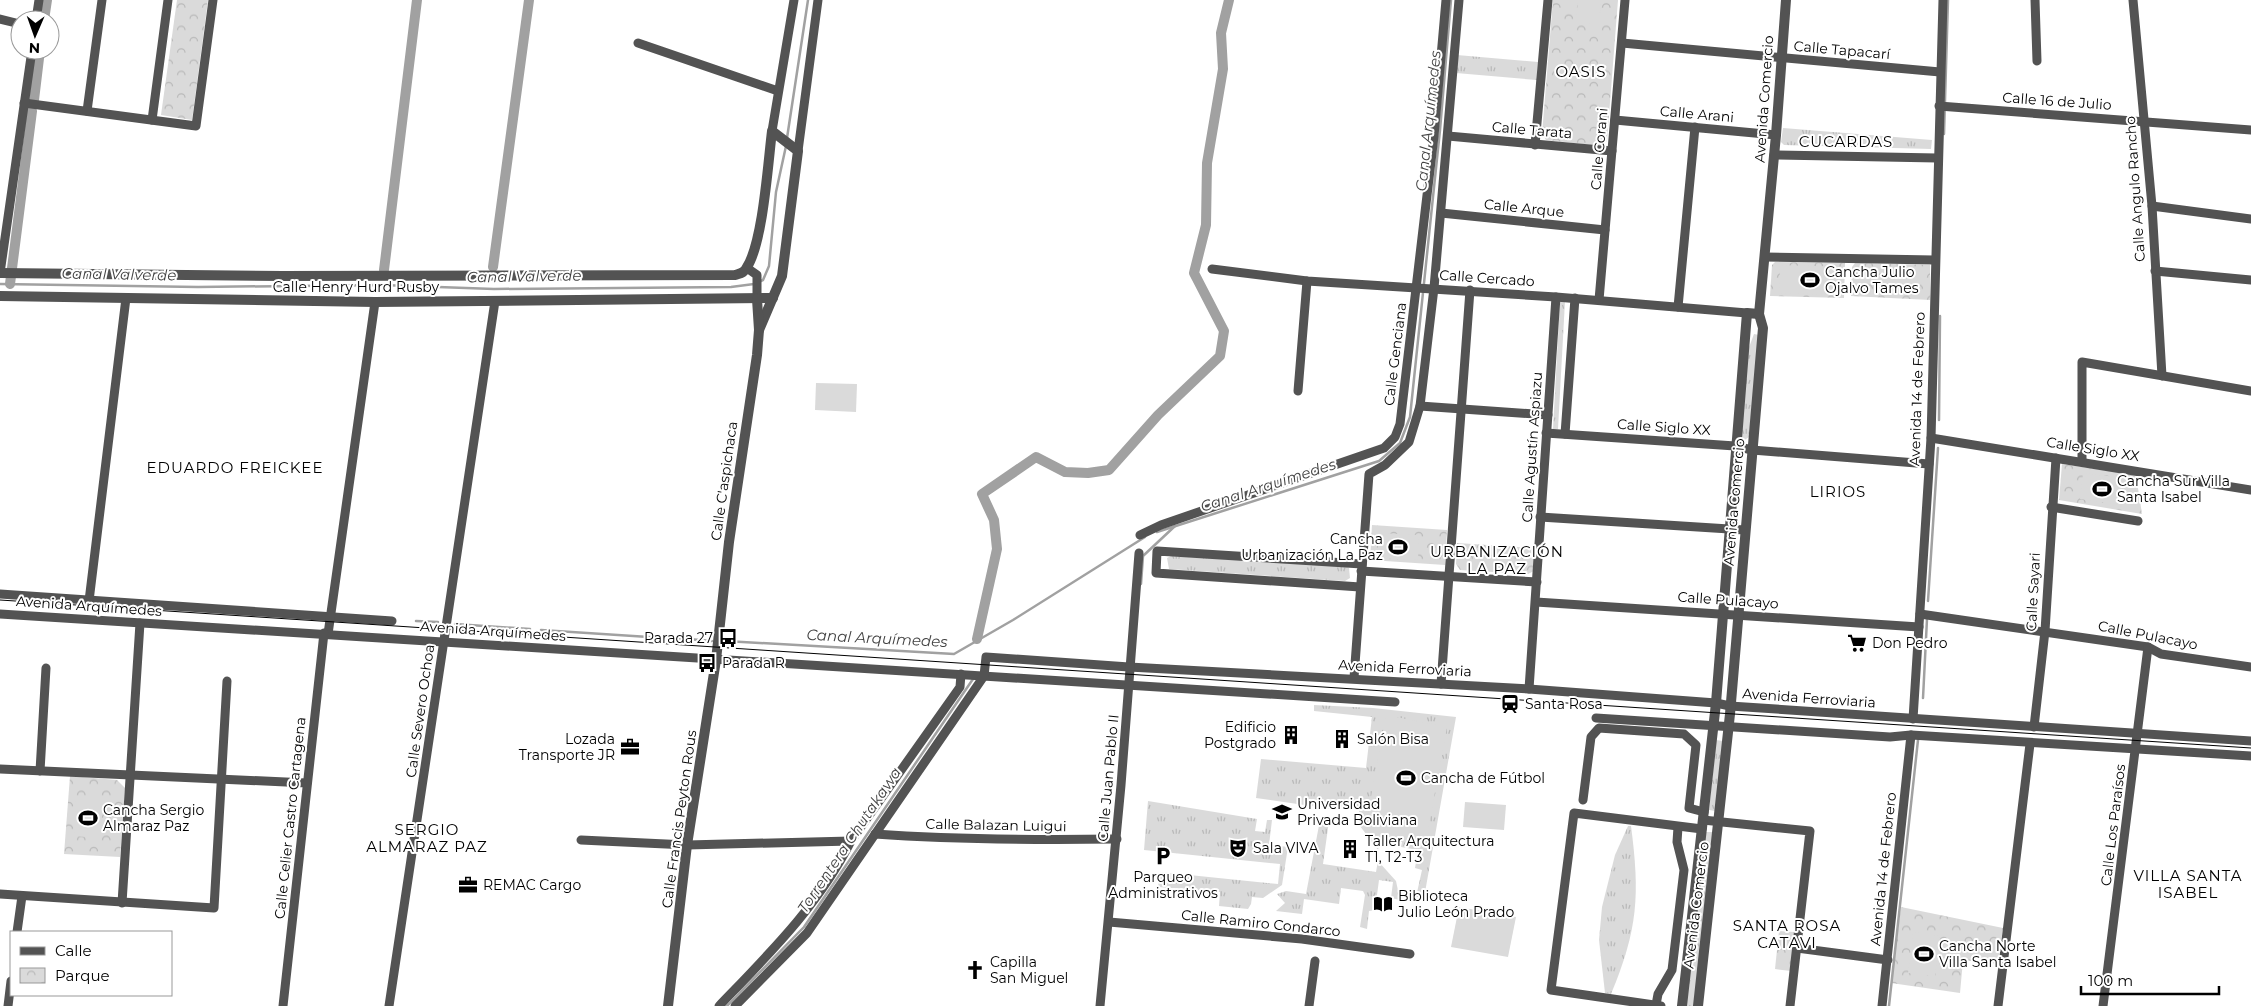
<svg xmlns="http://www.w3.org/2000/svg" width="2251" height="1006" viewBox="0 0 2251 1006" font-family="Montserrat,sans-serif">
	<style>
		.grass { fill: url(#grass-tufts) }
		.park { fill: url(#park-crowns) }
		.garden { fill: #dadada }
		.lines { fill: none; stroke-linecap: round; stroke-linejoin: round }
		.stream { stroke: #a1a1a1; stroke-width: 2.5 }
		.canal { stroke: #a1a1a1; stroke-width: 10 }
		.minor { stroke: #535353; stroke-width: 9 }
		.tertiary { stroke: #535353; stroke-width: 10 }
		.tram { stroke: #000; stroke-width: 1 }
		.labels { text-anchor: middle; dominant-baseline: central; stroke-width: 4; stroke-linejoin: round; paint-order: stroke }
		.street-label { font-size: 14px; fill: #000; stroke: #fff }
		.poi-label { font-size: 14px; fill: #000; stroke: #fff; text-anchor: start }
		.neighbourhood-label { font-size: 15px; letter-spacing: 1px; fill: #000; stroke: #fff }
		.water-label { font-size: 15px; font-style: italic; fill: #424242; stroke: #fff }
	</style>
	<defs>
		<pattern id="grass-tufts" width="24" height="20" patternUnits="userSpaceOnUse" patternTransform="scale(1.25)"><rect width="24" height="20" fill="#dadada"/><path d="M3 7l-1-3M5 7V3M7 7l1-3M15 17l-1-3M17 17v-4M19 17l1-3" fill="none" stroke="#b9b9b9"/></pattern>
		<pattern id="park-crowns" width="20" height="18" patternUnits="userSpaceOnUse" patternTransform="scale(1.25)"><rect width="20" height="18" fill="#dadada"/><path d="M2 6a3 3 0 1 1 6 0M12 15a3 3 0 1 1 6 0" fill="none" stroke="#b9b9b9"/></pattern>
	</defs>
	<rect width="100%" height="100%" fill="#fff"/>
	<g class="grass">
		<polygon points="1457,55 1538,62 1537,80 1456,73"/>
		<polygon points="1783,128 1932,140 1931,149 1784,145 1781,142"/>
		<polygon points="1560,301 1565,301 1558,429 1553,429"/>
		<polygon points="1754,334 1759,335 1749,437 1743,441 1740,437 1748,350"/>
		<polygon points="1171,556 1345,566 1349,568 1350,578 1345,581 1169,569 1167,558"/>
		<polygon points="1314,705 1373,708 1456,717 1424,898 1416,897 1422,870 1415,868 1418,850 1401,847 1402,842 1381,837 1378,850 1357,822 1360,813 1356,806 1351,805 1339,810 1256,798 1261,759 1366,768 1372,717 1314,711"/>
		<polygon points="1716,740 1723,741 1715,811 1709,810"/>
		<polygon points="1148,801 1257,819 1255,831 1265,832 1267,820 1272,820 1269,845 1288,847 1282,885 1263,898 1252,897 1251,904 1248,909 1219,906 1220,892 1158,887 1160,872 1278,884 1280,864 1144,850"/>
		<polygon points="1320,820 1329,821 1323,864 1376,872 1378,861 1396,881 1400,900 1391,898 1393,882 1379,880 1375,910 1369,911 1367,929 1360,927 1365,895 1363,891 1341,888 1339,904 1304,899 1302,914 1276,911 1285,903 1277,894 1286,891 1306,894"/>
		<path d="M1628,826H1631C1640,895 1638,929 1611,994L1605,993L1599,940L1602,907L1615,855Z"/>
		<polygon points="1706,832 1713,832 1694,1006 1686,1006"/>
	</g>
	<g class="park">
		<polygon points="177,0 208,0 192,120 161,115"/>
		<polygon points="1553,0 1618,0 1607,141 1601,146 1546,140 1542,134"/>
		<polygon points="1775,262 1845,263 1844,298 1770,296 1772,265"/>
		<polygon points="1855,263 1930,265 1930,300 1851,296 1852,267"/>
		<polygon points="2062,464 2136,475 2142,514 2059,500"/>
		<polygon points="1372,525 1447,530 1445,565 1370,560"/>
		<polygon points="1457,543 1535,548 1534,571 1528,574 1460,570 1456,564"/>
		<polygon points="70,776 117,780 125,788 120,857 64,854"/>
		<polygon points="1901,907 2003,928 1998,964 1963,960 1960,993 1891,983"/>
		<polygon points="1779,931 1794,932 1791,971 1775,969"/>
	</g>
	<g class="garden">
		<polygon points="1578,0 1601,0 1599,25 1576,22"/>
		<polygon points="1780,265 1842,267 1841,295 1779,293"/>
		<polygon points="816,383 857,384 856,412 815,410"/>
		<polygon points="2083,473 2124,478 2120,505 2080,499"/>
		<polygon points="1379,533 1419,535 1418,560 1377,558"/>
		<polygon points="1386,715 1447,727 1426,841 1365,830"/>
		<polygon points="76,799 102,800 100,838 74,836"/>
		<polygon points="1465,802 1506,805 1504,830 1463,827"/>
		<polygon points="1459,907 1516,917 1508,957 1451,947"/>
		<polygon points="1913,932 1940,936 1935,976 1908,973"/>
	</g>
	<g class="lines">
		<g class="stream">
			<polyline points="1944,134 1948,0"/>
			<polyline points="787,138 808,0"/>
			<polyline points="0,284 198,287 382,285 494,289 731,287 754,284 763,280 769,266 776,192 786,146"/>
			<polyline points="1939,420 1940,316"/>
			<polyline points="1157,532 1379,461 1400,443 1410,417 1440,130 1451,0"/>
			<polyline points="1141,584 1143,556 1175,526"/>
			<polyline points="1928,601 1938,448"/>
			<polyline points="416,621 438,622"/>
			<polyline points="455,624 530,629"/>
			<polyline points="541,630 664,638"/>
			<polyline points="676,638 712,641"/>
			<polyline points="725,641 954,654 1013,620 1145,537"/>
			<polyline points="1923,698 1927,619"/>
			<polyline points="727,1006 804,927 973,679"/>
			<polyline points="1889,1006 1918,740"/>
		</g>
		<g class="canal">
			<polyline points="44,20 47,0"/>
			<polyline points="34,100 40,50"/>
			<polyline points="493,267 529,0"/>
			<polyline points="384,270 417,0"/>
			<polyline points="10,284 32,111"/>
			<polyline points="977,639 997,549 994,520 982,494 1036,457 1065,472 1088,473 1109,470 1158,415 1220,356 1224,331 1194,273 1206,225 1207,163 1223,69 1221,33 1229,0"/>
		</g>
		<g class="minor">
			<polyline points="2035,0 2037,61"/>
			<polyline points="2133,0 2152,206 2162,376"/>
			<polyline points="0,19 20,24"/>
			<polyline points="36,20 39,0"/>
			<polyline points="638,43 778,91"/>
			<polyline points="1622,43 1940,72"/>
			<polyline points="24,103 196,126 213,0"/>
			<polyline points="1939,106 2251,130"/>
			<polyline points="87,111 102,0"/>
			<polyline points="152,120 168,0"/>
			<polyline points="1615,120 1776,135"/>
			<polyline points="772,131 794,0"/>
			<polyline points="1448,136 1612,151"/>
			<polyline points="1535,145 1548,0"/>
			<polyline points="798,151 818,0"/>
			<polyline points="1774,155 1937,158"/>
			<polyline points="2152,206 2251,219"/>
			<polyline points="1441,213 1605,230"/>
			<polyline points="1765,257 1934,260"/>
			<polyline points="747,268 757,275 757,299"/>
			<polyline points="1212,269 1307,281 1556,297 1747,313"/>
			<polyline points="2155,271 2251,280"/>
			<polyline points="0,273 32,50"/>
			<polyline points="1599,300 1625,0"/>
			<polyline points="1678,307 1695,127"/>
			<polyline points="1298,391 1307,281"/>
			<polyline points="1420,406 1548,415"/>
			<polyline points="1546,433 1735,446 1752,450 1929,464"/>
			<polyline points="1565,434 1575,298"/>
			<polyline points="1931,438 2251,490"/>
			<polyline points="2082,461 2082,362 2251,391"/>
			<polyline points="2051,507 2138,521"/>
			<polyline points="1540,517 1745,530"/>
			<polyline points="1140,535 1161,525 1384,448 1395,437 1400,424 1434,136 1446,0"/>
			<polyline points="1361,571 1537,582"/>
			<polyline points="1360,587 1156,573 1157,551 1362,564"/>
			<polyline points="0,594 392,621"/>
			<polyline points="89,601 126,298"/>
			<polyline points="1536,602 1919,627"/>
			<polyline points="0,614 1395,702"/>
			<polyline points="1920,614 2148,647 2161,654 2251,667"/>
			<polyline points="328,634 375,302"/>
			<polyline points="1354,678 1369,474 1385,465 1409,442 1420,406 1434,288 1459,0"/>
			<polyline points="1441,684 1470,290"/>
			<polyline points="1529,689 1556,297"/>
			<polyline points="1596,718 1890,737 1911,735 2251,756"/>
			<polyline points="1913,719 1931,438 1943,0"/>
			<polyline points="2034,727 2045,631 2056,458"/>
			<polyline points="0,769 307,783"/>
			<polyline points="40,771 46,668"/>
			<polyline points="1583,800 1591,737 1599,728 1684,734 1696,745 1689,808 1704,812"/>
			<polyline points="1703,820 1810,831 1790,1006"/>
			<path d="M875,834C956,840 1036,840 1117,839"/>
			<polyline points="581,840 687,845 851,841"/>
			<polyline points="0,894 214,908 227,681"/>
			<polyline points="122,903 140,623"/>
			<polyline points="1109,922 1302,939 1410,954"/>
			<polyline points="17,932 22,896"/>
			<polyline points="1797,948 1888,960"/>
			<polyline points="1656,1005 1658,994 1672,970 1684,870 1677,842 1678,827"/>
			<polyline points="8,1006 11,981"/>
			<polyline points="283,1006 324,633"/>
			<polyline points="389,1006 495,301"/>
			<path d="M719,1006C768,955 819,905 851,841L960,687L961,674"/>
			<polyline points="735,1006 807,933 984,676 986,657 1129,667 1529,689 1716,703 1730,706 2251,741"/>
			<polyline points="1100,1006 1121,785 1139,553"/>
			<polyline points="1309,1006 1315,961"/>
			<polyline points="1661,1006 1551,990 1574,813 1702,829"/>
			<polyline points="1882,1006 1911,735"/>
			<polyline points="1998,1006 2030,744"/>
			<polyline points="2103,1006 2148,647"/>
		</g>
		<g class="tertiary">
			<path d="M0,273L282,276L735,275C741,273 744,273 747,267C763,242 768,163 772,131L798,151L782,276L759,330"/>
			<polyline points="0,296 375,302 773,298"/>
			<polyline points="668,1006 687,845 716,660 729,542 757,355 759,330 757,299"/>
			<polyline points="1682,1006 1716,703 1747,313 1759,314"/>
			<polyline points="1698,1006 1730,714 1763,328 1759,314 1776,135 1786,0"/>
		</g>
		<polyline class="tram" points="0,600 2251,748"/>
	</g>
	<defs>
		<g id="stadium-bare" transform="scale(1.5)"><path d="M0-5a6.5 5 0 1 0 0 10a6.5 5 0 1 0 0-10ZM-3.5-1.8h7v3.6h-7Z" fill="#000" stroke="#fff" stroke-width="2.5" paint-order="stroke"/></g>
		<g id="bus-bare" transform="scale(1.5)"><path d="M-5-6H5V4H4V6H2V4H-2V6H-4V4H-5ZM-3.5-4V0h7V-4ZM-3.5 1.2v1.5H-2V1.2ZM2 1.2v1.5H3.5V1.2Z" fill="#000" stroke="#fff" stroke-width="2.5" paint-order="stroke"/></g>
		<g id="supermarket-bare" transform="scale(1.5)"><path d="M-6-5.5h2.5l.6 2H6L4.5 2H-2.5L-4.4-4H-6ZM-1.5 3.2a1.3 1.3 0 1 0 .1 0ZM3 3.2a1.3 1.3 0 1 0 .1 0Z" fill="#000" stroke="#fff" stroke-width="2.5" paint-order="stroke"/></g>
		<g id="station-bare" transform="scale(1.5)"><path d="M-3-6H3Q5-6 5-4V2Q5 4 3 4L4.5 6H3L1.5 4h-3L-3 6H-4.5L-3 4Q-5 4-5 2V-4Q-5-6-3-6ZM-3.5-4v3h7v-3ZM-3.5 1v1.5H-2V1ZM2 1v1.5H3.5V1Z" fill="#000" stroke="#fff" stroke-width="2.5" paint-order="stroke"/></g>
		<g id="building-bare" transform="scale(1.5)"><path d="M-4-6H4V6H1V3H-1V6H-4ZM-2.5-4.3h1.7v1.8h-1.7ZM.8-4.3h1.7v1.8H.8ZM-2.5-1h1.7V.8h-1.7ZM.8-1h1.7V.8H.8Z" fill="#000" stroke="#fff" stroke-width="2.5" paint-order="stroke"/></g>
		<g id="office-bare" transform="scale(1.5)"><path d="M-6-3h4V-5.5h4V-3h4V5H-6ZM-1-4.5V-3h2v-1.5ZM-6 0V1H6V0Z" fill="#000" stroke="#fff" stroke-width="2.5" paint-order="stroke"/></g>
		<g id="university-bare" transform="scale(1.5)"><path d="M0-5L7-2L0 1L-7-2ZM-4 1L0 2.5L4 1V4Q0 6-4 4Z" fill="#000" stroke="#fff" stroke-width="2.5" paint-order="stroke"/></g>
		<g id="theatre-bare" transform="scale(1.5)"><path d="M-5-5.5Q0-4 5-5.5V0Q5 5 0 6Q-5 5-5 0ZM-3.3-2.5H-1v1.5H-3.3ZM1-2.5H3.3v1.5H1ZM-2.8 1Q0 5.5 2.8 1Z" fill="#000" stroke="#fff" stroke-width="2.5" paint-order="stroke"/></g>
		<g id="parking-bare" transform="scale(1.5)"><path d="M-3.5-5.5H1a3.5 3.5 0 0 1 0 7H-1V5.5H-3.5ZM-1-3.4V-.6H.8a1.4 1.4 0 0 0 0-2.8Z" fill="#000" stroke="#fff" stroke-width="2.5" paint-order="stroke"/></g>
		<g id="library-bare" transform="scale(1.5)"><path d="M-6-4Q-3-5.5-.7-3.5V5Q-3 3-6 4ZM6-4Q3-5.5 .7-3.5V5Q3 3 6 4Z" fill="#000" stroke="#fff" stroke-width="2.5" paint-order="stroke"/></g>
		<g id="church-bare" transform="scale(1.5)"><path d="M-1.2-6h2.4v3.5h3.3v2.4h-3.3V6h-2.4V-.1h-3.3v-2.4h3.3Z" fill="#000" stroke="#fff" stroke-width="2.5" paint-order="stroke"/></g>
	</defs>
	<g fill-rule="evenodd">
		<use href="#stadium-bare" x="1810" y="280"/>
		<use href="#stadium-bare" x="2102" y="489"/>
		<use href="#stadium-bare" x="1398" y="547"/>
		<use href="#bus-bare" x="728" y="638"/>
		<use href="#supermarket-bare" x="1857" y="643"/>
		<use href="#bus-bare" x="707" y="663"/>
		<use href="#station-bare" x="1510" y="704"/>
		<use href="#building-bare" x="1291" y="735"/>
		<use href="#building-bare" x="1342" y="739"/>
		<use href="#office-bare" x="630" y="747"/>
		<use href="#stadium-bare" x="1406" y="778"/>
		<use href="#university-bare" x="1282" y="812"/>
		<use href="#stadium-bare" x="88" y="818"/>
		<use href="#theatre-bare" x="1238" y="848"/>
		<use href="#building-bare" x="1350" y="849"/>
		<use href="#parking-bare" x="1163" y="856"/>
		<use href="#office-bare" x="468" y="885"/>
		<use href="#library-bare" x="1383" y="904"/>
		<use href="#stadium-bare" x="1924" y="954"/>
		<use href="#church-bare" x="975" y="970"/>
	</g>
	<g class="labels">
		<g class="street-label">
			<text transform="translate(1842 50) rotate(5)">Calle Tapacarí</text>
			<text transform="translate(1764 99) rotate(-86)">Avenida Comercio</text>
			<text transform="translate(2057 101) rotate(4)">Calle 16 de Julio</text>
			<text transform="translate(1697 114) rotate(5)">Calle Arani</text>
			<text transform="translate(1532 130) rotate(5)">Calle Tarata</text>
			<text transform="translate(1599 149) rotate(-85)">Calle Corani</text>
			<text transform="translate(2135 189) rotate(-94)">Calle Angulo Rancho</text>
			<text transform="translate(1524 208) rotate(6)">Calle Arque</text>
			<text transform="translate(1487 278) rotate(4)">Calle Cercado</text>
			<text x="356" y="287">Calle Henry Hurd Rusby</text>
			<text transform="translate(1395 354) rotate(-83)">Calle Genciana</text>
			<text transform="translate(1917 389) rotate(-88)">Avenida 14 de Febrero</text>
			<text transform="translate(1664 427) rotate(4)">Calle Siglo XX</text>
			<text transform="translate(1532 447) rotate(-86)">Calle Agustín Aspiazu</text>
			<text transform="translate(2093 449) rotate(9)">Calle Siglo XX</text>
			<text transform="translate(724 481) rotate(-82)">Calle C'aspichaca</text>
			<text transform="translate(1734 502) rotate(-85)">Avenida Comercio</text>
			<text transform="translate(2033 592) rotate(-87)">Calle Sayari</text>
			<text transform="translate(1728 600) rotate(4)">Calle Pulacayo</text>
			<text transform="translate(89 606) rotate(4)">Avenida Arquímedes</text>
			<text transform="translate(493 631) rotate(4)">Avenida Arquímedes</text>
			<text transform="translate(2148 635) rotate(11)">Calle Pulacayo</text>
			<text transform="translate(1405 668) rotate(3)">Avenida Ferroviaria</text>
			<text transform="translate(1809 698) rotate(4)">Avenida Ferroviaria</text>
			<text transform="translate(420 711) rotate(-82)">Calle Severo Ochoa</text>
			<text transform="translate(1108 778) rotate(-85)">Calle Juan Pablo II</text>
			<text transform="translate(290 818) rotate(-84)">Calle Celier Castro Cartagena</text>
			<text transform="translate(679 819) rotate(-82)">Calle Francis Peyton Rous</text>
			<text transform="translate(996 825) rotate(1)">Calle Balazan Luigui</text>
			<text transform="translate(2113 825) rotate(-83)">Calle Los Paraísos</text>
			<text transform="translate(1883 869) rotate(-84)">Avenida 14 de Febrero</text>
			<text transform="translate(1696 905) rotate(-83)">Avenida Comercio</text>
			<text transform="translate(1261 923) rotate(6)">Calle Ramiro Condarco</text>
		</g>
		<g class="poi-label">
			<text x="1825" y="272">Cancha Julio<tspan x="1825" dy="16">Ojalvo Tames</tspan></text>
			<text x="2117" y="481">Cancha Sur Villa<tspan x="2117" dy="16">Santa Isabel</tspan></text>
			<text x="1383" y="539" text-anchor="end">Cancha<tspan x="1383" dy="16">Urbanización La Paz</tspan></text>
			<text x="713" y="638" text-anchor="end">Parada 27</text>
			<text x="1872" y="643">Don Pedro</text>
			<text x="722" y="663">Parada R</text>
			<text x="1525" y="704">Santa Rosa</text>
			<text x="1276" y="727" text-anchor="end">Edificio<tspan x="1276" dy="16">Postgrado</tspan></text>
			<text x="615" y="739" text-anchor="end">Lozada<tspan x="615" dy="16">Transporte JR</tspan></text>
			<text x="1357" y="739">Salón Bisa</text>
			<text x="1421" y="778">Cancha de Fútbol</text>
			<text x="1297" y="804">Universidad<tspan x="1297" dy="16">Privada Boliviana</tspan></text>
			<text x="103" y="810">Cancha Sergio<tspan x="103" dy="16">Almaraz Paz</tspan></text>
			<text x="1365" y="841">Taller Arquitectura<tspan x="1365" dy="16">T1, T2-T3</tspan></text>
			<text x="1253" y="848">Sala VIVA</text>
			<text x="1163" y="877" text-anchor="middle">Parqueo<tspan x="1163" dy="16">Administrativos</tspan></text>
			<text x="483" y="885">REMAC Cargo</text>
			<text x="1398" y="896">Biblioteca<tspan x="1398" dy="16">Julio León Prado</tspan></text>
			<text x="1939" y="946">Cancha Norte<tspan x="1939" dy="16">Villa Santa Isabel</tspan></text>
			<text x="990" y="962">Capilla<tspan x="990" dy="16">San Miguel</tspan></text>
		</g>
		<g class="neighbourhood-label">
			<text x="1581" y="71">OASIS</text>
			<text x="1846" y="141">CUCARDAS</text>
			<text x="235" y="467">EDUARDO FREICKEE</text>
			<text x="1838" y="491">LIRIOS</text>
			<text x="1497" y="551">URBANIZACIÓN<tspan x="1497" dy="17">LA PAZ</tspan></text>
			<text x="427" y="829">SERGIO<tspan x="427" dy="17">ALMARAZ PAZ</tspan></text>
			<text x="2188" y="875">VILLA SANTA<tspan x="2188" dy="17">ISABEL</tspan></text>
			<text x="1787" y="925">SANTA ROSA<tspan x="1787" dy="17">CATAVI</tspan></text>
		</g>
		<g class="water-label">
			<text transform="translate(1428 121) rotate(-84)">Canal Arquímedes</text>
			<text transform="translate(119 274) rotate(1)">Canal Valverde</text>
			<text transform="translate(524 276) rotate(-1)">Canal Valverde</text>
			<text transform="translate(1268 485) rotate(-18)">Canal Arquímedes</text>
			<text transform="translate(877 638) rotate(3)">Canal Arquímedes</text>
			<text transform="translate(849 840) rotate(-56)">Torrentera Chutakawa</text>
		</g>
	</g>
	<rect x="10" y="931" width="162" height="65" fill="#ffffff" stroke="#999999"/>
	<rect x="20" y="947" width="25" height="8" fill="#535353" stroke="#999999"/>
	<text x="55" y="956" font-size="15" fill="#000000">Calle</text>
	<rect x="20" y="968" width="25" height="15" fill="url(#park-crowns)" stroke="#999999"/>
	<text x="55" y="981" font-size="15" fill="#000000">Parque</text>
	<g transform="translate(35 35) rotate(182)"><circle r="24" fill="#ffffff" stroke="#999999"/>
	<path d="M0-4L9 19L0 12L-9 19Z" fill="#000000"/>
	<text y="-8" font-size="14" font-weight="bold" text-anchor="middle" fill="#000000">N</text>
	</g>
	<path d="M2081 986v8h138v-8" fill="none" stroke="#000000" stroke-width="2.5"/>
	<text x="2088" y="986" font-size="15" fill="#000000" stroke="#ffffff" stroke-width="4" paint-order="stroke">100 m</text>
</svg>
